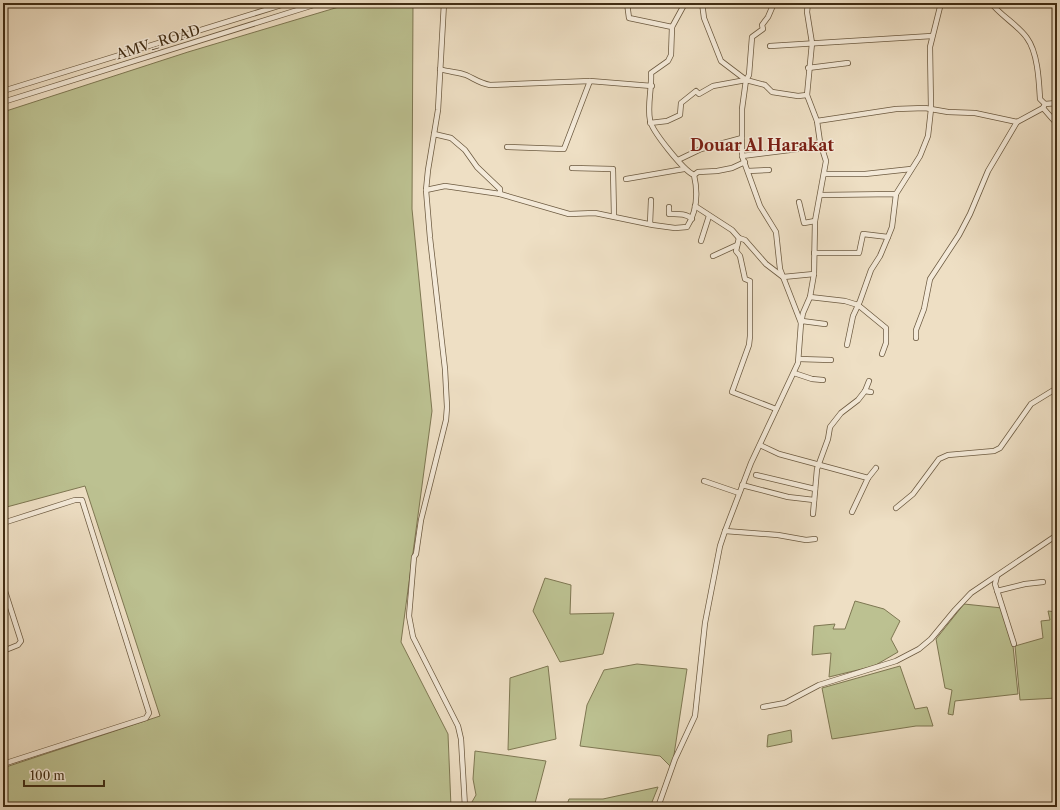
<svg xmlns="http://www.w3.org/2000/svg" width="1060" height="810" viewBox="0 0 1060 810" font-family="'Libre Caslon Text',serif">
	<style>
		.green { fill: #bcc191; stroke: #7e7752 }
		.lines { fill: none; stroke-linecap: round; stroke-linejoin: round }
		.minor-casing { stroke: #6c5a40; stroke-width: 6 }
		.minor { stroke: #f4ead9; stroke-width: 4.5 }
		.labels { text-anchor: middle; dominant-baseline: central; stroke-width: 3; stroke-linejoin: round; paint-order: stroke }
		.street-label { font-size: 14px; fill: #412d14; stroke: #f4ead9 }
		.quarter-label { font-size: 16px; font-weight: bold; fill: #7a1f14; stroke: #f4ead9 }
	</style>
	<rect width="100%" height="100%" fill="#eedfc4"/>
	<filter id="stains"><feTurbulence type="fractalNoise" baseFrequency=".005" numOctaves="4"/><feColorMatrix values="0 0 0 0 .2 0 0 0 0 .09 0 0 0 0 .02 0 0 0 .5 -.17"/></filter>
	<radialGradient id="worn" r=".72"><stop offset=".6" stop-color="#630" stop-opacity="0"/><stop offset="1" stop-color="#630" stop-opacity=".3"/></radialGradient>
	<g class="green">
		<polygon points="352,3 413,3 412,209 432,411 401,642 448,734 451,807 3,807 3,768 160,716 85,486 3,508 3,112 188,52"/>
		<polygon points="545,578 571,585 570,614 614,613 603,654 560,662 533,611"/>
		<polygon points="855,601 884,609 900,621 891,639 898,652 874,666 829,677 831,653 812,655 814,626 835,624 833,629 845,629"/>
		<polygon points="964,604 1002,608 1013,646 1018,694 955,701 953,715 948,714 952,690 945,688 936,639"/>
		<polygon points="1048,611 1057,612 1057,698 1020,700 1015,646 1043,638 1041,621 1050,620"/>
		<polygon points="637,664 687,669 672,768 660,756 580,746 587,705 604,670"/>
		<polygon points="548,666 556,739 508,750 510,678"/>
		<polygon points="900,666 915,709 927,707 933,726 916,726 832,739 822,688"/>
		<polygon points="791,730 792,742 767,747 768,735"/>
		<polygon points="475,751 546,761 534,807 469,807 476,795 473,779"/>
		<polygon points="658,787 650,807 566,807 569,799 603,799"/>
	</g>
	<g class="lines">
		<g class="minor-casing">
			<g id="minor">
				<polyline points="444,3 438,110 428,170 426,190 430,238 445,369 447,407 446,420 421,520 416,554 414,557 409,616 413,637 458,726 461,739 465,807"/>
				<polyline points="702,3 704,18 721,61 746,80 765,85 772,92 798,96 807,95"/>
				<polyline points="774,3 768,17 762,25 763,29 752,37 749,75 746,80 742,109 742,156 760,206 776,232 780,269 801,323"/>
				<polyline points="808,3 807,12 812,43 807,95 817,121"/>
				<path d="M991,3C1001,16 1018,25 1027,38C1038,53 1039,82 1040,99L1045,104"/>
				<polyline points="672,27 684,5 690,3"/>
				<polyline points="770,46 932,36"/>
				<polyline points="808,68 848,63"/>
				<path d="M440,69C448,72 459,72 466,75C475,79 479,83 490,85L590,81L652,86"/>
				<polyline points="3,91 288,3"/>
				<polyline points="3,102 320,3"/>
				<polyline points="1045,104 1057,103"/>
				<polyline points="1044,106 1043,108 1057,124"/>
				<polyline points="650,123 667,121 680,115 681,103 696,91 699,94 713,86 746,80"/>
				<polyline points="434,134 451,138 465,150 477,167 500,189 500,194"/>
				<polyline points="507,147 564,149 590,81"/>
				<polyline points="742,156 806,148 820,142"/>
				<polyline points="678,160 701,149 742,138"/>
				<polyline points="572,168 613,169 614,216"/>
				<polyline points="748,171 769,170"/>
				<polyline points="824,174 865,174 911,169"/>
				<polyline points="694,175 698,172 717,171 732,168 745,162"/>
				<polyline points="626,179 684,169"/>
				<path d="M426,190L445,186L500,194L569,214L595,213L653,225L675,228L687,227C697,211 698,192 694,175C684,171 651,130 650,120C647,105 652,89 651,73L668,61L671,55L672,27L629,18L627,3"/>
				<polyline points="896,194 920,156 928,136 931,109 930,47 941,3"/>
				<polyline points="822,195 896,194 892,227 888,237 880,256 871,270 860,301 853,316 847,345"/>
				<polyline points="799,202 804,223 815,221"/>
				<polyline points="695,206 732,230 739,238 745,240 766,264 783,277 814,274"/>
				<path d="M669,207V214C677,214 686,213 692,219"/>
				<polyline points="650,224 651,200"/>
				<polyline points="739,238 736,251 740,256 745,279 750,281 750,336 749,345 732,392 776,409"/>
				<polyline points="701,241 709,216"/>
				<polyline points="814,253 859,253 863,234 888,237"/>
				<polyline points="713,256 737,245"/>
				<polyline points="810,297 845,301 858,305 886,328 886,343 882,354"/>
				<polyline points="802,321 825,324"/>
				<polyline points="916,338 916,330 924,309 930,279 959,235 970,214 988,171 1017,122"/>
				<polyline points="799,359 831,360"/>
				<polyline points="794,373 812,379 823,380"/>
				<polyline points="865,391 869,381"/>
				<polyline points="760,445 779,454 868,478 852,512"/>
				<polyline points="756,475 815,489"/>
				<polyline points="868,478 876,468"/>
				<polyline points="704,481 739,493"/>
				<polyline points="742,485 788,497 814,500"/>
				<polyline points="896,508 913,494 939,459 948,455 994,451 1000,448 1031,404 1057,388"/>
				<polyline points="813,514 817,469 828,439 830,427 841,413 858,400 865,391 871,392"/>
				<polyline points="3,523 75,500 82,500 149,713 146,718 3,764"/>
				<polyline points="725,531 778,535 806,540 815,539"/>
				<polyline points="997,576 995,584 1014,644"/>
				<polyline points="3,585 21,641 18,645 3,651"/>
				<polyline points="997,591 1025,584 1043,582"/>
				<polyline points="763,707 785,703 819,685 896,661 919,649 931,639 955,610 971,593 1057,535"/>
				<polyline points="658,807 675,759 695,716 705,623 720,546 725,531 751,463 798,363 801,323 803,313 810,297 814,274 815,221 826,161 820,142 817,121 896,109 925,108 948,112 975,113 1017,122 1043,108"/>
			</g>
		</g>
		<use href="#minor" class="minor"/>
	</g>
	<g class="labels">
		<g class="street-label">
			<text transform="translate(158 42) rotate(-17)">AMV_ROAD</text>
		</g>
		<g class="quarter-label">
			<text x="762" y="145">Douar Al Harakat</text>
		</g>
	</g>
	<rect width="1060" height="810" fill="none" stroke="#eedfc4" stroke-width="16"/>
	<rect x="4" y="4" width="1052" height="802" fill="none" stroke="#412d14" stroke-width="2"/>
	<rect x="8" y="8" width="1044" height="794" fill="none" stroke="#412d14"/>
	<path d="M24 780v6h80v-6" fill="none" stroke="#412d14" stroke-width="2"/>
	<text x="30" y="780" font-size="12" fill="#412d14" stroke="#f4ead9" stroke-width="3" paint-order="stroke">100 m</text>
	<rect width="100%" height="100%" filter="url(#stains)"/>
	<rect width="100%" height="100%" fill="url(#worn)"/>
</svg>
